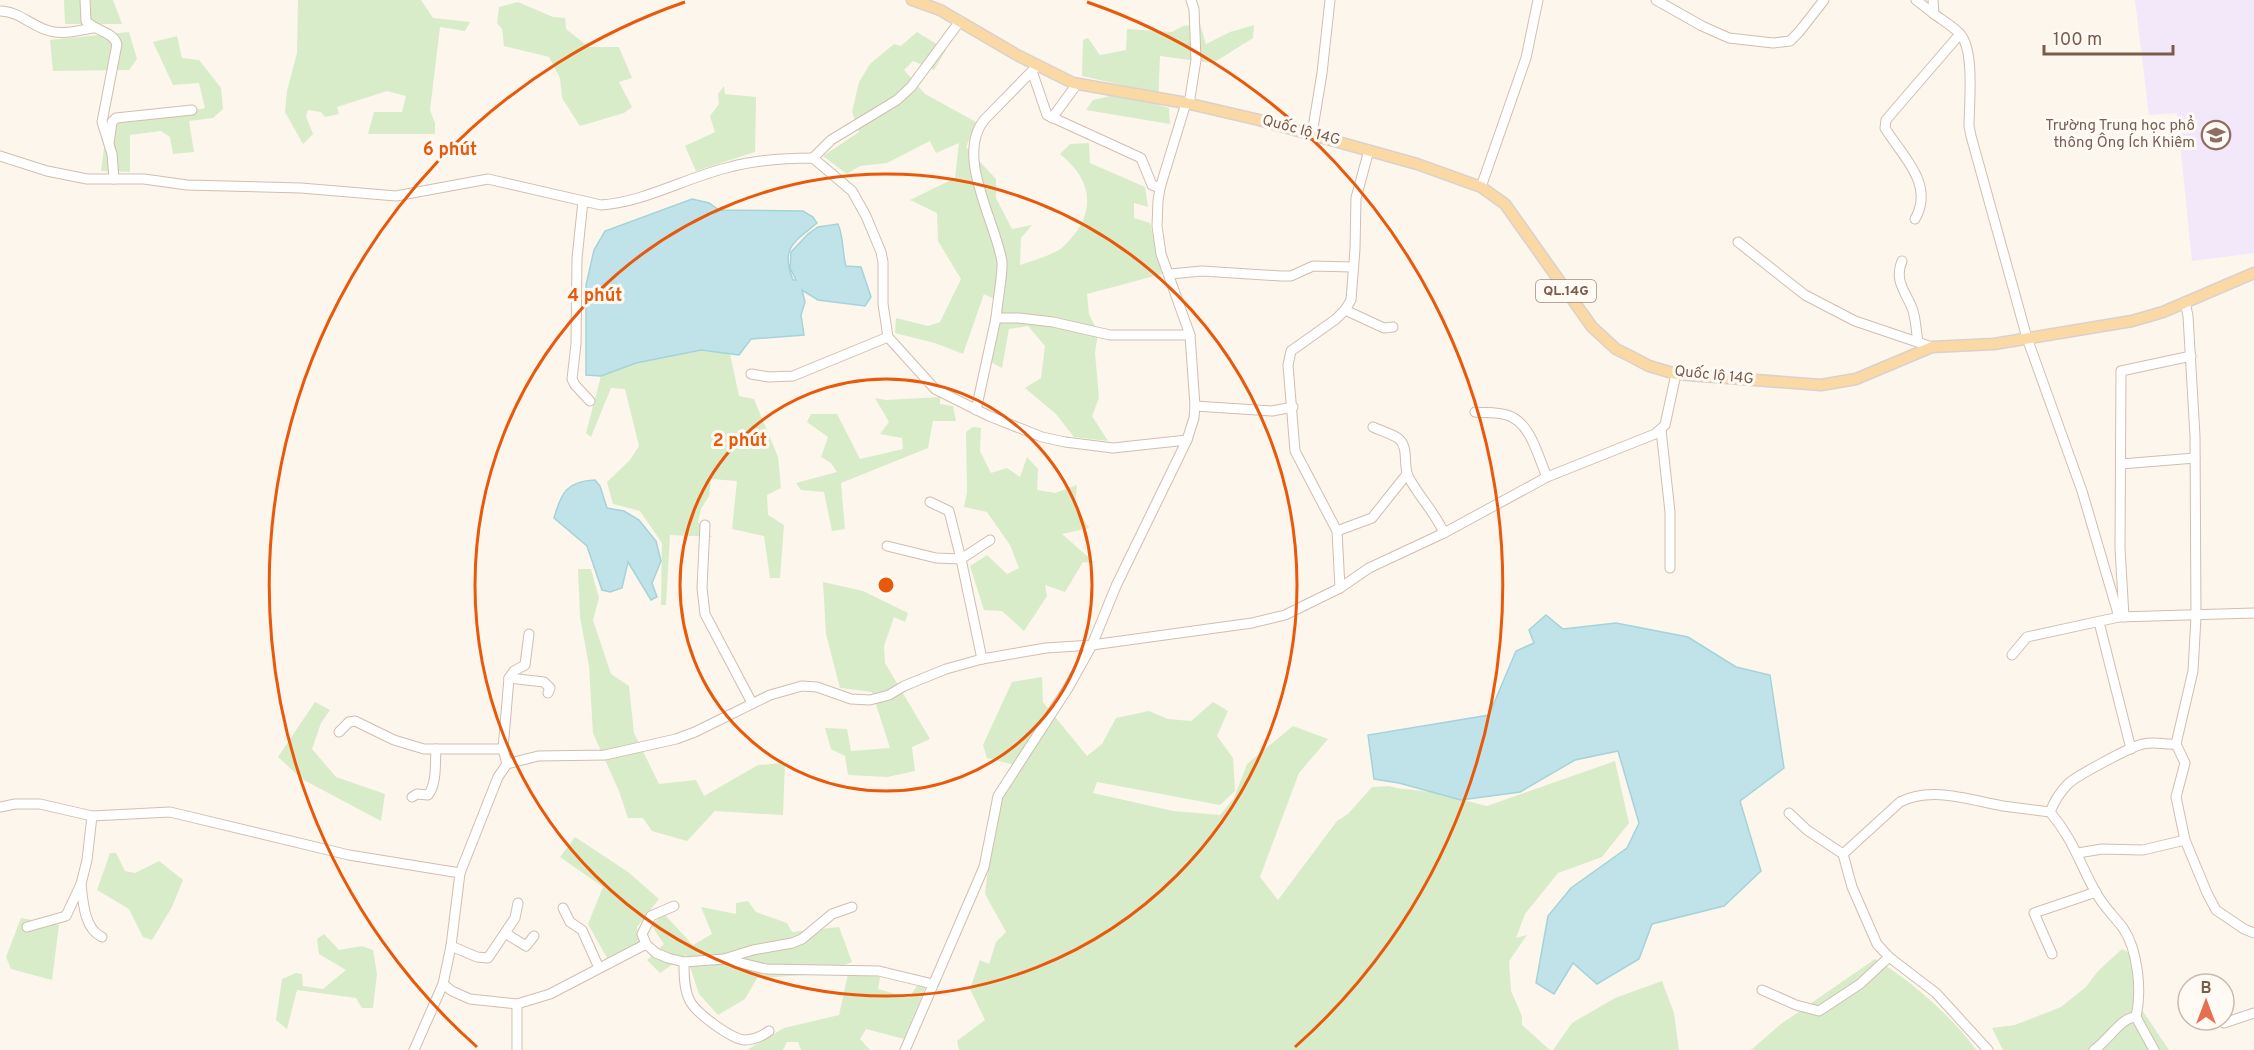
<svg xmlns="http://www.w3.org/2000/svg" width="2254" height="1050" viewBox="0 0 2254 1050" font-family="Overpass,sans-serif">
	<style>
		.education { fill: #f3e8fa }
		.green { fill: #d8ecc9 }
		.water { fill: #bfe3e8; stroke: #a5d3da; stroke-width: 1.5 }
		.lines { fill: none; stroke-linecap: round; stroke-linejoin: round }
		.minor-casing { stroke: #d1beb0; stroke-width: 11 }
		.major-casing { stroke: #dad1cd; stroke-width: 13 }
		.minor { stroke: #fff; stroke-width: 9 }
		.major { stroke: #fbd9a5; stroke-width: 10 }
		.ring { fill: none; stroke: #e8590c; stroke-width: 3 }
		.labels { text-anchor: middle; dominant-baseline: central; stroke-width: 6; stroke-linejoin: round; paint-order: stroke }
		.shield { fill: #fffaf3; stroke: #a28b7f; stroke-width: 1.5 }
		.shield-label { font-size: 14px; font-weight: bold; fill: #7a5c4d }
		.education-label { font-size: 15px; fill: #785e54; stroke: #fffaf3; text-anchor: end }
		.street-label { font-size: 15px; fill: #7a5c4d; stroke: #fffaf3 }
		.centre { fill: #e8590c; stroke: #fffaf3; stroke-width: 3 }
		.ring-label { font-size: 18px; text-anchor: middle; font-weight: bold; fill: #e8590c; stroke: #fffaf3; stroke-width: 6; stroke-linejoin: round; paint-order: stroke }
	</style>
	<rect width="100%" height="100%" fill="#fdf6ec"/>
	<polygon class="education" points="2135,0 2254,0 2254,253 2192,261 2177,113 2149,115"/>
	<g class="green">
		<polygon points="64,0 113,0 122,24 65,24"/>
		<polygon points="298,0 421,0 433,18 470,22 465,31 440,27 430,110 435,123 435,134 368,134 374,112 402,112 406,96 387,91 337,107 339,114 325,117 321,112 308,110 306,116 313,134 303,144 285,112 287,91 297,53"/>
		<polygon points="518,2 553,17 565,18 566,29 589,47 619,47 632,78 619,82 632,107 624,113 580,126 562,98 560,78 549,57 504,46 502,29 497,23 499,7"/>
		<polygon points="1200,24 1206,44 1230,32 1254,25 1253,38 1213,63 1160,56 1158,105 1169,108 1170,124 1086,110 1093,100 1140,89 1082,76 1083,40 1088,38 1100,55 1126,50 1127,29 1172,32 1183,26"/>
		<polygon points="129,32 137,59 129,70 53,71 50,40"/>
		<path d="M917,32L946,50L934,70L913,61L904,70L925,94L976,122L966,147L996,179V198L1012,229L1032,225L1021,238L1020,265C1032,261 1056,254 1064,246C1096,215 1095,182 1060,154L1070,144L1089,143L1090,163L1145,187L1148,207L1134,203V218L1150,223L1162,274L1087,294L1089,314L1098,333L1095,353L1099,398L1092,416L1108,441L1074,437L1056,414L1025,388L1041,378L1045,346L1028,326L1009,329L1002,368L989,361L1000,302L984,294L963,354L935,343L895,333L896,318L928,326L940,322L961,279L938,241L937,213L910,200L955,178L959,143L936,153L930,141L887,163L860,166L847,174L823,156L859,132L852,112L859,82L870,64L894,44L901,46Z"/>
		<polygon points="177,36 182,58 199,60 221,88 223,109 213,118 189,121 194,152 173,154 170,137 161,131 130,135 130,172 101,171 108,119 156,111 171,115 205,108 199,83 173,85 153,42"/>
		<polygon points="724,86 725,94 756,97 755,152 696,171 685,146 715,132 710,116 719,104 718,94"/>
		<polygon points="701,350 730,354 739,396 754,399 778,457 781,488 767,495 768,515 784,525 780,578 770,578 764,536 732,529 737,481 711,479 709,496 701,509 698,522 712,537 670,535 666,605 661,605 662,543 640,511 613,504 607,482 630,460 639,446 625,389 611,388 591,437 586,433 601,376 636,363"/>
		<polygon points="940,397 940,404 953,406 956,421 933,421 928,448 841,483 845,529 832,531 824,492 801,490 796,483 837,472 831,463 821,457 828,437 807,422 811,414 837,414 860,459 903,449 902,438 880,434 889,422 875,398 886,400"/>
		<polygon points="973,427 981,428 980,451 991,473 1007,468 1020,477 1027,457 1038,469 1037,490 1055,493 1077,485 1075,505 1089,528 1062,534 1095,563 1083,562 1065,592 1045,585 1047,596 1024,631 1002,611 984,610 970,566 987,555 1007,574 1019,568 1010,545 987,512 964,507 967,492 966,432"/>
		<polygon points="578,569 591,569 599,598 593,620 611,674 629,686 634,733 659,784 696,780 704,796 758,765 785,763 783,815 715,811 687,841 652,831 643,818 628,818 619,791 593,733 589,666 580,617"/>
		<polygon points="823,582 863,591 908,613 905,622 894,617 884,646 885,663 930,739 912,747 915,771 887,777 848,775 845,756 831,749 825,728 847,729 851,751 890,748 872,692 840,688 826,634"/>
		<polygon points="1042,677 1043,702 1087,756 1102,744 1116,718 1149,711 1168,719 1191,721 1213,702 1228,711 1217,736 1233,758 1235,791 1220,805 1097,782 1093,793 1173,811 1220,815 1234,798 1247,764 1293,726 1328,739 1299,773 1260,877 1278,900 1337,821 1348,814 1372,787 1389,786 1396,788 1432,792 1487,806 1615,761 1629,823 1602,857 1558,873 1525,914 1516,938 1527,935 1509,961 1511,991 1522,1016 1522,1025 1550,1050 959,1050 957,1041 985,1020 970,989 980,960 989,964 996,942 1006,932 985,894 995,810 1023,767 987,758 983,745 1012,682"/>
		<polygon points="315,702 330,710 321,723 312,749 336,777 385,794 381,821 302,779 278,757"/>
		<polygon points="575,837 628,872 659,899 637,927 639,942 607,958 588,924 603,887 560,857"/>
		<polygon points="110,853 116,853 125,871 135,873 159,861 183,880 172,907 152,940 143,937 129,909 97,890"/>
		<polygon points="748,901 756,912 787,923 792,932 839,927 852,962 822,974 757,978 745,999 718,1015 699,994 686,955 660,973 647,960 664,944 651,925 664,914 693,945 712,934 701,907 736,914 736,903"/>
		<polygon points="21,918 59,925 52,980 11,969 6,957"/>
		<polygon points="324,934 339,950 362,946 373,950 377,974 373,1008 362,1008 356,998 297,990 287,1029 276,1020 282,979 296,973 302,974 303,986 323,989 346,970 319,954 317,939"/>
		<polygon points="2122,949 2131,954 2136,1001 2169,1050 2003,1050 1992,1028 2015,1025 2061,1007 2086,987 2098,971"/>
		<path d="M1875,959C1910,980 1953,1017 1976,1050H1751L1781,1024Z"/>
		<polygon points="848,974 880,977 878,989 909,998 922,978 929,979 904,1039 866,1029 860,1039 870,1050 801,1050 798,1042 787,1042 783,1050 747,1050 784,1028 839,1015"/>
		<polygon points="1662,981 1674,1013 1679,1050 1553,1050 1572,1023 1615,998"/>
	</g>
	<g class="water">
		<path d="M692,199L709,203L719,210L803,211L813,217L817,223C794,242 780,248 793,280H796L790,268L791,252L808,234L818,227L838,224C844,238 842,252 846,266L861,267L871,297L865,306L818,300L802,290L805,302L801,315L804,335L751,339L739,355L701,350L636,363L601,376L586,375V285L594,250L605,231Z"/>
		<path d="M595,480L600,486L607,508L624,511L639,520L656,541L661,561L652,583L657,597L651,600L628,562L622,588L610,592L602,590L587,546L554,518C561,493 567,481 595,480Z"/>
		<polygon points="1546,615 1563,629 1616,623 1688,637 1736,667 1770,675 1784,768 1740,801 1761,871 1724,906 1652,924 1639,959 1597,984 1573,963 1554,994 1536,983 1548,916 1571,888 1627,848 1639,823 1618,751 1575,760 1520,792 1461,800 1399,783 1374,779 1368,735 1489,715 1516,651 1534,643 1529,630"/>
	</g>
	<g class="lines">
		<g class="minor-casing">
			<g id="minor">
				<path d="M85,0L86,21C95,31 112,31 117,44L102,122L112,154L114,179"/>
				<polyline points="1656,0 1702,26 1729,38 1773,43 1790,41 1799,32 1824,0"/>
				<polyline points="1916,0 1934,14"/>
				<path d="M1933,0L1934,14C1942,20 1953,26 1960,34C1975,50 1969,104 1969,126L1971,136L2027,338L2082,491L2119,617"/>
				<path d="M0,11C19,11 32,27 50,31C64,35 79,30 93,28"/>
				<path d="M1037,66L985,119C954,155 996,222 1002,262C1003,273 997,305 996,318H1019L1053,322L1110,335H1190"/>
				<polyline points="1032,71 1047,115 1141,158 1152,185 1160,188"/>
				<polyline points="1189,104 1196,60 1194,9 1191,0"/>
				<polyline points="1052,118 1077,84"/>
				<polyline points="1312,134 1322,73 1330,0"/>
				<polyline points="109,143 112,122 116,118 192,110"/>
				<path d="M0,156L47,171L87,179H144L187,185L301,188L396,196L488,179L601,205C645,202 687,177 730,167C756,160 785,158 813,158L852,191L866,216L881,252L883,262V304L888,337L935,389L989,416L1042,437L1065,442L1113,448L1187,440"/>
				<polyline points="813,158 831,140 897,100 911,87 960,21"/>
				<polyline points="1481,187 1526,58 1538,0"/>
				<polyline points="583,201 577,258 576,344 572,379 575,385 590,401"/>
				<path d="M1915,219C1935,184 1902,156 1885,128L1886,120L1960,34"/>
				<polyline points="1738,242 1805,295 1855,321 1932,347"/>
				<path d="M1902,261C1894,280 1905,291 1912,308C1916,318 1916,331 1918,342"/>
				<polyline points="1170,274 1202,271 1281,276 1291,276 1313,266 1352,267"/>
				<polyline points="2185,302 2188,316 2195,436 2196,617 2193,671 2176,744 2185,763 2176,797 2185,840 2207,893 2216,910 2244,929 2254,933"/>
				<polyline points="1345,310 1384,328 1393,327"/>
				<polyline points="751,374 769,377 793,376 888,337"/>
				<polyline points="1195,406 1272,411 1293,407"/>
				<polyline points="976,410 996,318"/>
				<path d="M1475,412C1485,413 1497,412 1507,415C1531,422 1538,457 1547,477"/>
				<path d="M1373,427C1381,431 1393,434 1399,439C1409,448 1403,465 1408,476C1418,496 1435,512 1444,533"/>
				<polyline points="1661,430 1670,512 1670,568"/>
				<polyline points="2121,464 2195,458"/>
				<polyline points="930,502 949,511 961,559 982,659"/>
				<polyline points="705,525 702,588 705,614 752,703"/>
				<polyline points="1337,531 1372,518 1407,474"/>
				<polyline points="887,546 936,558 961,559 990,540"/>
				<polyline points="1340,588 1337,531 1295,451 1288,365 1291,351 1336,319 1345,310 1351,300 1355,249 1356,198 1369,150"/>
				<polyline points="2124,617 2120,548 2121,371 2191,356"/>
				<polyline points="2099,622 2131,749"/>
				<polyline points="2012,655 2027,637 2119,617 2254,613"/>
				<polyline points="509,678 544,682 550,688 548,693"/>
				<polyline points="339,732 349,722 355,721 394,740 424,749 503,749"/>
				<polyline points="507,764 503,749 509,678 514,671 525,665 529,634"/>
				<path d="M412,797L417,794L428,795C437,784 435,763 436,749"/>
				<polyline points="0,807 15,804 40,804 92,816 170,812 349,855 460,873 498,777 507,764 538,756 605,755 676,739 695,732 770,695 802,686 817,687 851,699 870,700 889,695 904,686 946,669 982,659 1046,648 1092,645 1252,623 1285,615 1340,588 1369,568 1444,533 1547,477 1655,434 1665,425 1676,374"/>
				<path d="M2050,812C2073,839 2079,862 2095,891C2102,905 2114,916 2123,928C2138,950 2142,991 2136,1017"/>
				<polyline points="1789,813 1807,830 1843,854 1852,887 1877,944 1889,957 1936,993 1988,1050"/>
				<polyline points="2078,853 2102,849 2143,850 2185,840"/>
				<path d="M1843,854L1900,802C1932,786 1969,800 2003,806C2018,808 2034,810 2050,812C2054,802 2060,792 2068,784C2076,776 2132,746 2143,744C2154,741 2165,745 2176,744"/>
				<path d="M81,884C83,901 84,929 102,937"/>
				<polyline points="674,906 651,916 642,934 646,944 656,953 668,958 684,962 724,959 766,969 879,971 933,984"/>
				<polyline points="563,908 570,922 582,930 599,968"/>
				<polyline points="27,927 66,916 81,884 87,860 92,816"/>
				<polyline points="505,933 526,946 534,936"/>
				<polyline points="451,946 477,957 488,958 515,918 518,903"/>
				<polyline points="2052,954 2034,913 2096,892"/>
				<polyline points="724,959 753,950 792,943 802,939 832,914 852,907"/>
				<path d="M684,962C684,974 684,988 689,999C694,1012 730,1038 744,1040C754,1040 761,1037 769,1031"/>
				<polyline points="443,984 452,991 470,999 517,1004 550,994 646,944"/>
				<polyline points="1762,990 1796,1005 1819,1011 1860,984 1889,957"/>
				<polyline points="517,1004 517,1050"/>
				<polyline points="2224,1023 2254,1013"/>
				<polyline points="414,1050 443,984 451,946 460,873"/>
				<polyline points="905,1050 984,867 998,796 1068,688 1092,645 1116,586 1187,440 1194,418 1195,406 1190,335 1161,254 1157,226 1158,201 1160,188 1186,103"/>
				<path d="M2094,1050C2109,1040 2121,1017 2136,1017L2154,1050"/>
			</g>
		</g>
		<g class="major-casing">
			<polyline id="major" points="912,0 940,10 1017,55 1073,83 1186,103 1259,120 1417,164 1481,187 1505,204 1592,327 1616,349 1632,357 1649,366 1676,374 1821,385 1856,379 1932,347 1994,344 2132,321 2163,312 2254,273"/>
		</g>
		<use href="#minor" class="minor"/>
		<use href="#major" class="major"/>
	</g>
	<g class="ring">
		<circle cx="886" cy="585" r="206"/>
		<circle cx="886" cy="585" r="411"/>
		<path d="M477 1047A617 617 0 0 1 685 2M1087 2A617 617 0 0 1 1295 1047"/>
	</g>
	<defs>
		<g id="school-ring" transform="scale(1.5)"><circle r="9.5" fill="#fffaf3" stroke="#8d6e63" stroke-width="1.5"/><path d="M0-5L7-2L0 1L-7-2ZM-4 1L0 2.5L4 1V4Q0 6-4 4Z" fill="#8d6e63"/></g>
	</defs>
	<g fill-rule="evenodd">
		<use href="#school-ring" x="2216" y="135"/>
	</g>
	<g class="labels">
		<rect class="shield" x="1536" y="280" width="60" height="22" rx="4.5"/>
		<g class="shield-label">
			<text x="1566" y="291">QL.14G</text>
		</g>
		<g class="education-label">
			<text x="2195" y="126">Trường Trung học phổ<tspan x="2195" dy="17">thông Ông Ích Khiêm</tspan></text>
		</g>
		<g class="street-label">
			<text transform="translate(1301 131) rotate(15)">Quốc lộ 14G</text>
			<text transform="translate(1714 376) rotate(6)">Quốc lộ 14G</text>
		</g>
	</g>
	<circle cx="886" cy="585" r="9" class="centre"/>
	<g class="ring-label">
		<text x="450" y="155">6 phút</text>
		<text x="595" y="301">4 phút</text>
		<text x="740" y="446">2 phút</text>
	</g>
	<g transform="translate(2206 1002)"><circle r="28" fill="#fffaf3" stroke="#cabbb1" stroke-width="1.5"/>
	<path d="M0-4.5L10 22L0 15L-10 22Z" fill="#e76f51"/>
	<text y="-9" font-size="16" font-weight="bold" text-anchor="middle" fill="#7a5c4d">B</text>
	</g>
	<path d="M2044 45v9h129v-9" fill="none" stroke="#7a5c4d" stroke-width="3"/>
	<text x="2053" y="45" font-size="18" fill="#7a5c4d" stroke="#fffaf3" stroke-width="4.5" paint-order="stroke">100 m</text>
</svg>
